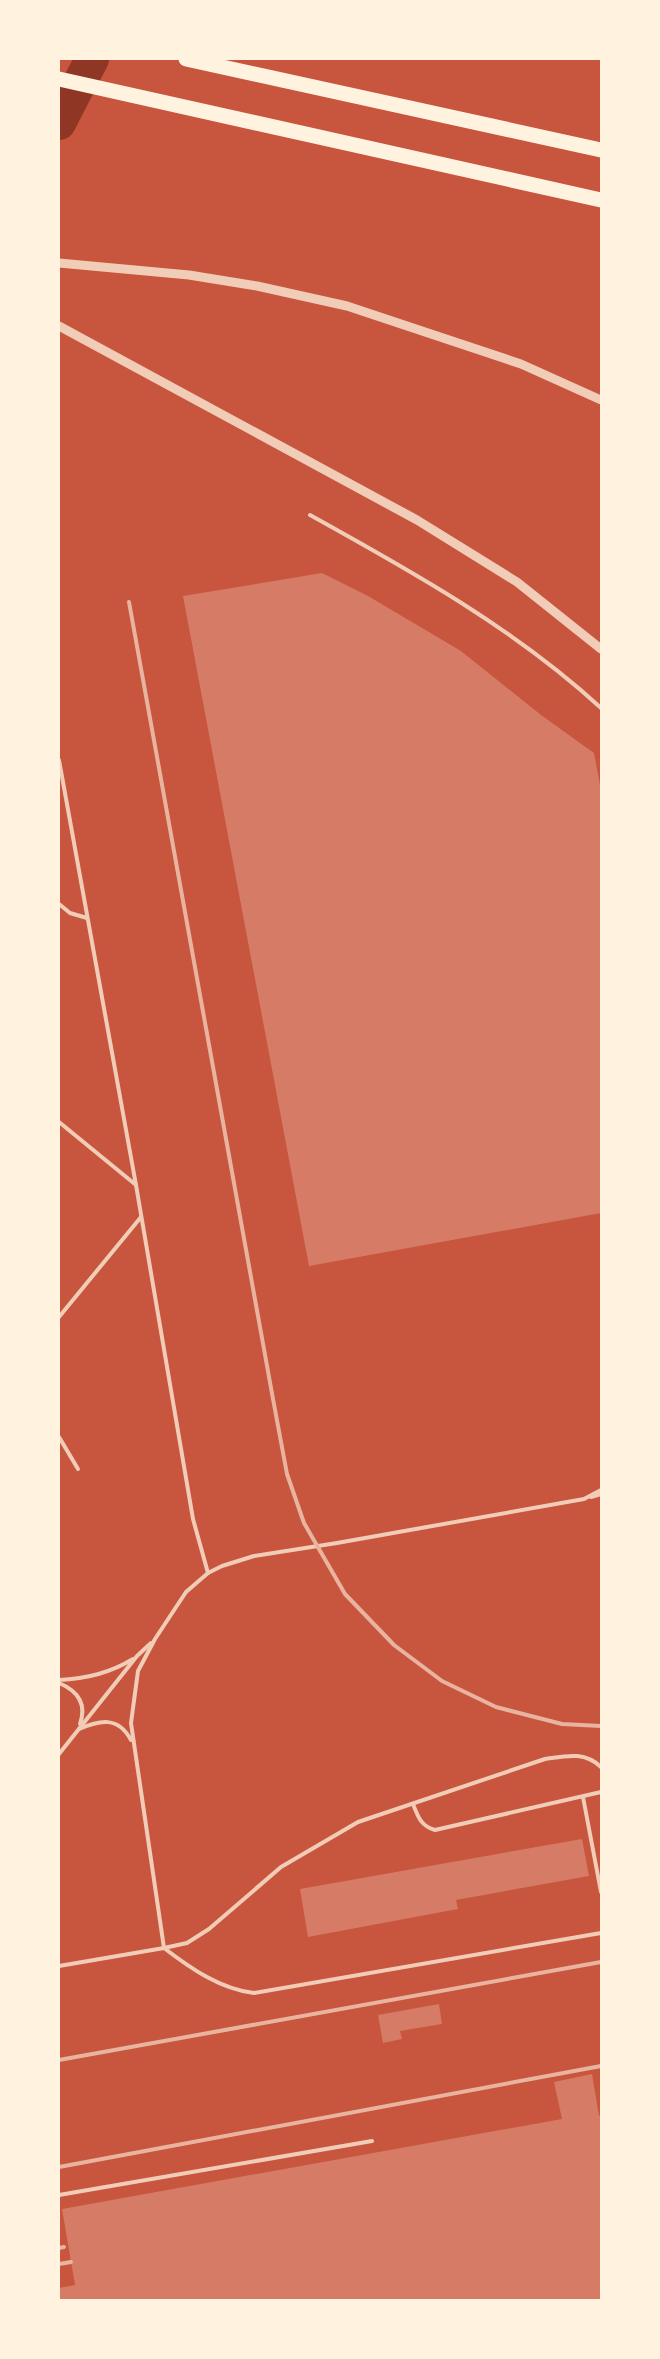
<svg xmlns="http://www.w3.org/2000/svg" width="660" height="2359" viewBox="0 0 660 2359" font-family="'DejaVu Sans',sans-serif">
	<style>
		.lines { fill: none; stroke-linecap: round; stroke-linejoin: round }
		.river { stroke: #8f3625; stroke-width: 34 }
		.building { fill: #d67c66 }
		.service { stroke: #f1ccb7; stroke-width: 4 }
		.tertiary { stroke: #f1ccb7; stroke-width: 9 }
		.motorway { stroke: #fff3e0; stroke-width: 15 }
		.rail { stroke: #e9b49f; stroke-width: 4 }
	</style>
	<rect width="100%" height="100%" fill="#c8553d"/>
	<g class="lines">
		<polyline class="river" points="59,123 92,59"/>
	</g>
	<g class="building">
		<polygon points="322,573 368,596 461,651 541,715 594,753 601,791 601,1213 309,1266 183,596"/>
		<polygon points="582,1839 589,1876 456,1900 458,1909 308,1937 300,1889"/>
		<polygon points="439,2004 442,2024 400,2031 402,2039 383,2043 378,2015"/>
		<polygon points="592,2074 599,2116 601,2115 601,2300 59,2300 59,2288 75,2285 62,2209 562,2119 554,2082"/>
	</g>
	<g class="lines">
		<g class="service">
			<path d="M310,515C413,572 515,629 601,708"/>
			<polyline points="59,760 136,1185 193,1519 208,1573"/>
			<polyline points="59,904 70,913 87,918"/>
			<polyline points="59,1122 136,1185"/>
			<polyline points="59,1317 141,1217"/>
			<polyline points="59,1437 78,1469"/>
			<polyline points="591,1497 601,1494"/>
			<path d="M59,1680C86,1679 110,1673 133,1659"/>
			<path d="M59,1683C78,1691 87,1704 80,1724"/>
			<path d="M79,1729C100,1720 118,1716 131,1740"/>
			<polyline points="59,1754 137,1656 151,1643"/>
			<polyline points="583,1797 601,1892"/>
			<path d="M413,1804C418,1817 421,1826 435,1830L601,1792"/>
			<path d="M164,1948L187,1943L209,1929L281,1867L358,1822L545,1759C566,1756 584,1751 601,1767"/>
			<path d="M164,1948C190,1968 220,1989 254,1993L601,1933"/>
			<polyline points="59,1966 164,1948 131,1723 138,1671 155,1639 186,1592 208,1573 222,1566 254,1556 337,1543 584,1499 601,1490"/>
			<polyline points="59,2195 372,2141"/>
		</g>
		<g class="tertiary">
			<polyline points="59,263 189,275 257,286 347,306 521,364 601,400"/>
			<polyline points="59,326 417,520 517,582 601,649"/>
		</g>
		<g class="motorway">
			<polyline points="186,59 601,150"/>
			<polyline points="59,79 601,200"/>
		</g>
		<g class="rail">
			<polyline points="129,602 273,1399 287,1474 304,1523 345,1594 394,1645 442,1681 496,1707 562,1724 601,1726"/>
			<polyline points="59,2060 601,1962"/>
			<polyline points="59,2167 601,2066"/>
			<polyline points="59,2248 64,2247"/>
			<polyline points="59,2264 71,2262"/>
		</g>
	</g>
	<rect width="660" height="2359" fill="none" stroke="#fff3e0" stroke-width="120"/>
</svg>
